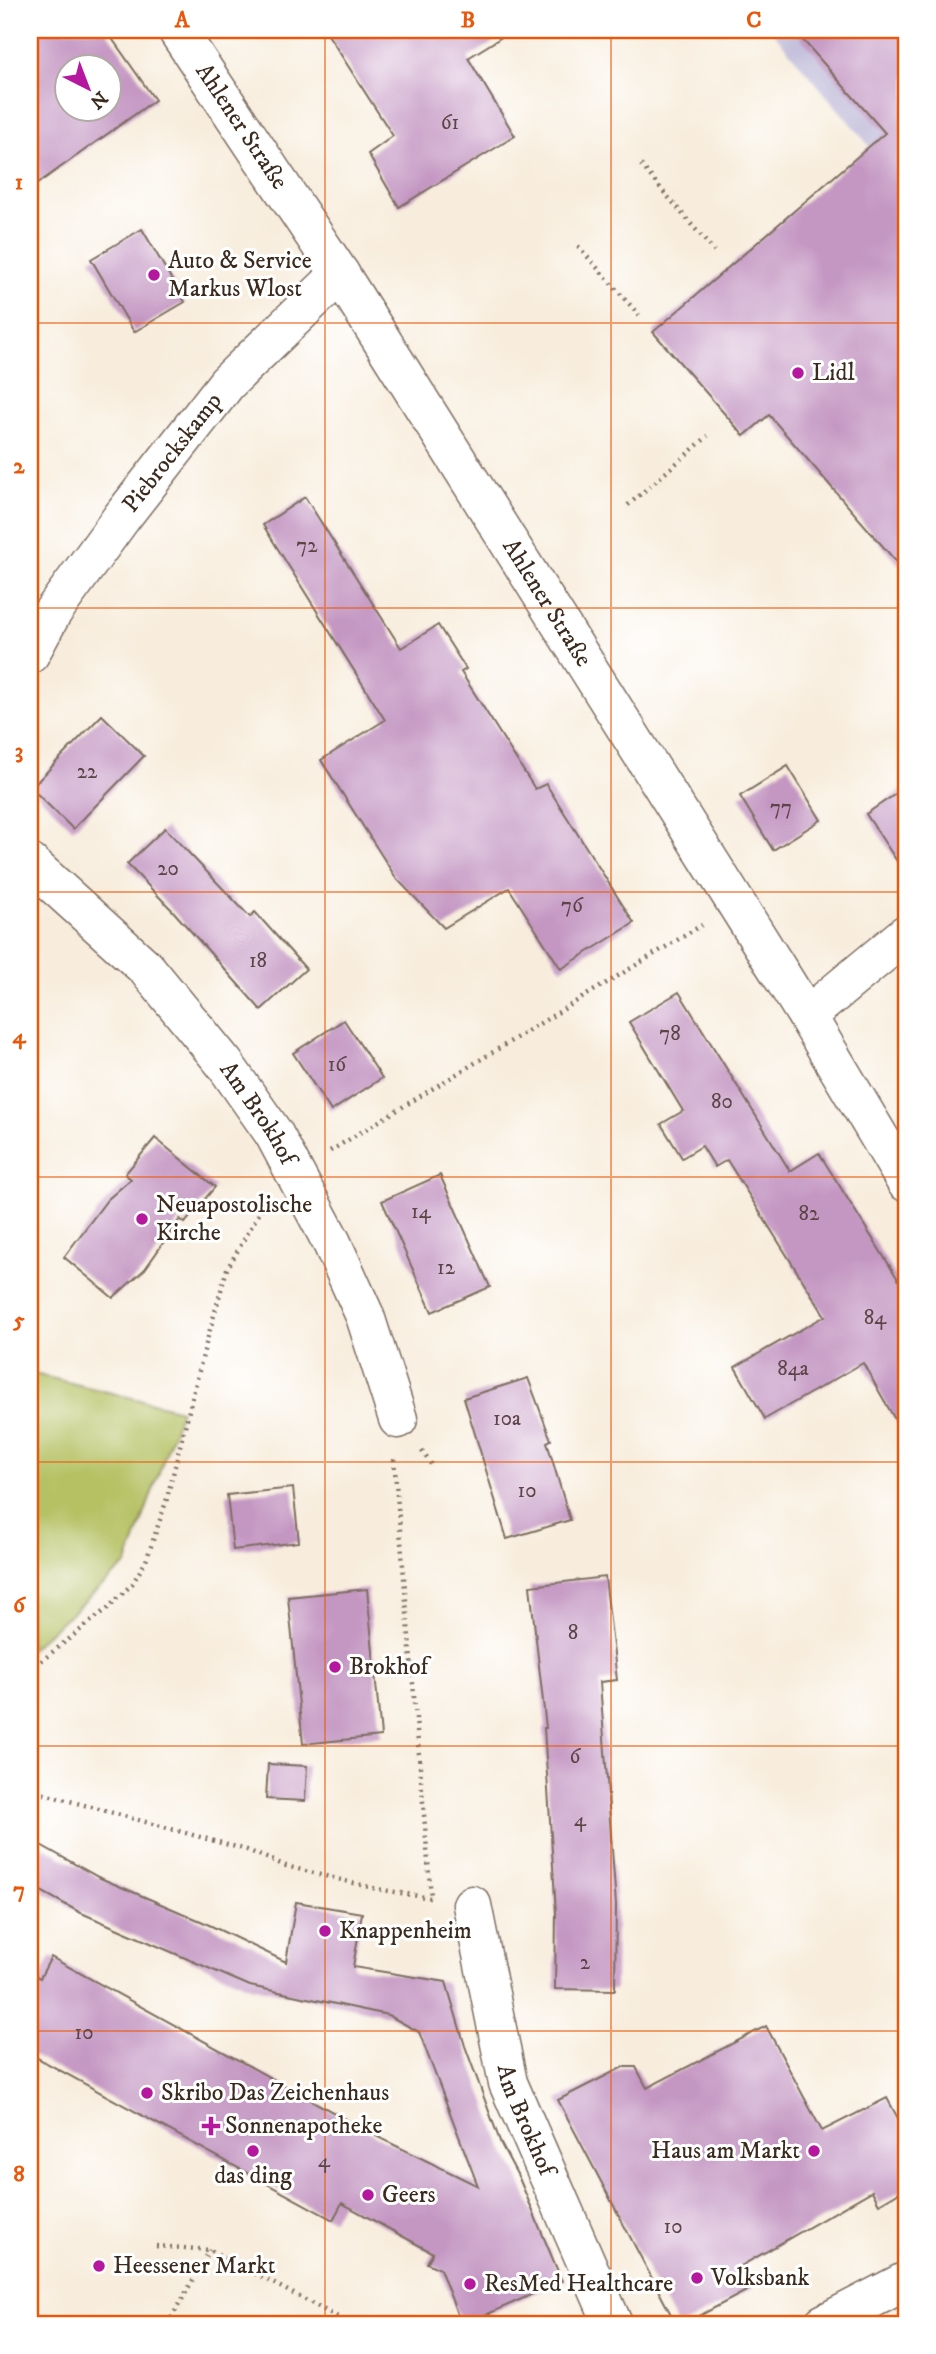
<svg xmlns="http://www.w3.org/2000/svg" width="936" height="2354" viewBox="0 0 936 2354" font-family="'IM FELL DW Pica',serif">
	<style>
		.industrial { fill: #c4c0db }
		.green { fill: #b5c163; stroke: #787640; stroke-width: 2 }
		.building { fill: #c497c3; fill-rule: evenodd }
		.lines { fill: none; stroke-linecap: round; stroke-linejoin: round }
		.minor-casing { stroke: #7d6e61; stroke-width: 41 }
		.major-casing { stroke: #7d6e61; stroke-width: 41 }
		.path { stroke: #7d6e61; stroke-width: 4.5; stroke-dasharray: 2 5; stroke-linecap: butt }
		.minor { stroke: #fff; stroke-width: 38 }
		.major { stroke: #fff; stroke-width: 38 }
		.grid { fill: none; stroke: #e8590c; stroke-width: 2; stroke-opacity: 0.55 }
		.poi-dot { fill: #b5179e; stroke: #fff; stroke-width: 2.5 }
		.labels { text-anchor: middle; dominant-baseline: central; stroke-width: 6; stroke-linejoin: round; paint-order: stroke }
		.number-label { font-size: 21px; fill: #5d4547 }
		.street-label { font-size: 24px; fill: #3b2a1e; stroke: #fff }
		.poi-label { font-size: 24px; fill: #3b2a1e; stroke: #fff; text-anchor: start }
		.neatline { fill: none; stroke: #e8590c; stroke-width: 2.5 }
		.grid-label { font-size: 23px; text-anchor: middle; font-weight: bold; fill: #e8590c }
	</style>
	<rect width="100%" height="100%" fill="#fff"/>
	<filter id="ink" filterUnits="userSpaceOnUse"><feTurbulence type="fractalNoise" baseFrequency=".0143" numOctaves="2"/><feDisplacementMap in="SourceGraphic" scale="14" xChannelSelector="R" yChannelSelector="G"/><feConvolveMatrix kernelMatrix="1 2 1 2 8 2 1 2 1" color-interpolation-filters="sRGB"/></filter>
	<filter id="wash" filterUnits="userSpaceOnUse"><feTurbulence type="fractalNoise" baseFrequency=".00686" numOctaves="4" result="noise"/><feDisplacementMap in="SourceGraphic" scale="28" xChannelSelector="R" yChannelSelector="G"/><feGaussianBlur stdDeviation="1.57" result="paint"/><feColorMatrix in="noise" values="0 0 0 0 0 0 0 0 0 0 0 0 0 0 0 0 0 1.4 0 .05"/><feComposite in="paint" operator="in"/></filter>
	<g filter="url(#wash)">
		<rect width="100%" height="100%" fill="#f8eddd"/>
		<polygon class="industrial" points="771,30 906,30 906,189"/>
		<polygon class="green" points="30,1373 181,1410 127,1564 30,1649"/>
		<g id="blocks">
			<g class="building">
				<path d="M30,30H106L155,100L30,189ZM66,66H108V108H66Z"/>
				<polygon points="325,30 513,30 468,58 515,136 399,207 368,154 393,136"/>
				<polygon points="794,30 906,30 906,573 769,415 744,436 653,332 885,133"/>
				<polygon points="142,229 185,302 134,332 91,259"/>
				<polygon points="305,497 401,648 438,625 466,669 461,672 535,789 546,784 634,923 561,969 509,888 444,928 396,878 321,760 385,720 263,525"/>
				<polygon points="102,715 144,756 73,829 31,788"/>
				<polygon points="788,766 821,820 773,850 740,796"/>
				<polygon points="906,787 906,875 866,814"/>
				<polygon points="165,828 250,917 255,912 306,969 261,1010 172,910 127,864"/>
				<polygon points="679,992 790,1171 819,1153 906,1292 906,1439 863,1363 765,1419 735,1367 825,1316 727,1160 715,1167 702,1146 682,1158 661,1124 683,1111 629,1022"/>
				<polygon points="344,1020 382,1078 331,1111 293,1053"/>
				<polygon points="155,1138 215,1187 185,1223 180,1219 145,1269 113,1298 64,1257 107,1200 131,1179 125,1174"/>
				<polygon points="440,1175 490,1287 432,1312 382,1201"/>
				<polygon points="528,1378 551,1440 547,1442 570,1520 507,1539 464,1398"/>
				<polygon points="293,1488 299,1542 233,1550 227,1495"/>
				<polygon points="605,1577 617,1680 600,1682 616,1905 615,1990 555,1989 556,1913 544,1728 546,1728 530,1586"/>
				<polygon points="367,1589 381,1736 303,1744 288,1597"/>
				<polygon points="268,1764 307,1766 305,1801 266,1799"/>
				<polygon points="30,1839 98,1877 203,1922 286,1962 296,1902 362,1913 353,1967 446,1982 465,2046 501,2144 519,2178 562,2281 472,2321 458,2316 440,2269 427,2263 433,2253 342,2203 333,2220 30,2054 30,1972 40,1978 51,1957 378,2137 478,2186 419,2032 388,2015 250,1986 79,1912 30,1885"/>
				<polygon points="766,2026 822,2131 887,2098 906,2133 906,2188 879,2204 872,2191 741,2266 752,2288 684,2324 676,2324 558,2100 623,2067 636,2067 647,2088"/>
			</g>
		</g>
	</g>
	<g filter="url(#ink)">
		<use href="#blocks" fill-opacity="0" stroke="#7d6e61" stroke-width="2"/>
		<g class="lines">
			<g class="minor-casing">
				<g id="minor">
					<path id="s1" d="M30,654L52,613L122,517L227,383L340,274"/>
					<path id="s2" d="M30,863L146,968L224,1063L274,1134L332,1243L365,1316L398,1419"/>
					<polyline points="807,1016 906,934"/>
					<path id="s3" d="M472,1905L508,2083L613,2324"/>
					<polyline points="823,2324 906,2281"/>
				</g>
			</g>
			<g class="major-casing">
				<g id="major">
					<path id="s4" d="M177,30L340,274L807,1016L906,1182"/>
				</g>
			</g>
			<g class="path">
				<polyline points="641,165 714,251"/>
				<polyline points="578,246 639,315"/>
				<polyline points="628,505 708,436"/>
				<polyline points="330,1151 702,925"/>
				<polyline points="422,1451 432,1466"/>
				<polyline points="394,1459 431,1897"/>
				<polyline points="30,1670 109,1607 132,1584 146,1561 166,1502 204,1351 227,1269 264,1205"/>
				<polyline points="30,1790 247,1850 286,1866 377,1889 430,1898"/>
				<polyline points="156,2246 210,2250 351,2324"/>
				<polyline points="168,2324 210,2250"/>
			</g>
			<use href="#minor" class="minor"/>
			<use href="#major" class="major"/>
		</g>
	</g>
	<path class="grid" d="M325,30V2324M611,30V2324M30,323H906M30,608H906M30,892H906M30,1177H906M30,1462H906M30,1746H906M30,2031H906"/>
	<g class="poi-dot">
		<circle cx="154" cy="275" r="7"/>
		<circle cx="798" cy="373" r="7"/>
		<circle cx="142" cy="1219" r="7"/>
		<circle cx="335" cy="1667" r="7"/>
		<circle cx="325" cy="1931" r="7"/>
		<circle cx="147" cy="2093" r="7"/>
		<path d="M207.5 2115.5h7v7h7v7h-7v7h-7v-7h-7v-7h7z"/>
		<circle cx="253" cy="2151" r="7"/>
		<circle cx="814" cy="2151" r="7"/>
		<circle cx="368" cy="2195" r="7"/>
		<circle cx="99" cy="2266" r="7"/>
		<circle cx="697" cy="2278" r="7"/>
		<circle cx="470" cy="2284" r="7"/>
	</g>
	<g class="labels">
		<g class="number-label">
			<text x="450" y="123">61</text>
			<text x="307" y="546">72</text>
			<text x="87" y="772">22</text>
			<text x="781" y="808">77</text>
			<text x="168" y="869">20</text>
			<text x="572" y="906">76</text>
			<text x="258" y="961">18</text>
			<text x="670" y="1034">78</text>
			<text x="337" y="1065">16</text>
			<text x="722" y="1102">80</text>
			<text x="421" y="1212">14</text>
			<text x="809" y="1214">82</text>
			<text x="446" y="1268">12</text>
			<text x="875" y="1318">84</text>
			<text x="793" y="1369">84a</text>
			<text x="507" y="1419">10a</text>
			<text x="527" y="1491">10</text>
			<text x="573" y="1633">8</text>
			<text x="575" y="1757">6</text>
			<text x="580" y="1820">4</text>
			<text x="585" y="1963">2</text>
			<text x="84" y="2033">10</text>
			<text x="324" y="2161">4</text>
			<text x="673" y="2227">10</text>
		</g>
		<g class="street-label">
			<text stroke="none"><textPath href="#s4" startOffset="116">Ahlener Straße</textPath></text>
			<text stroke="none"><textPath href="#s1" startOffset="247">Piebrockskamp</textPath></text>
			<text stroke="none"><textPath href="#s4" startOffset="682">Ahlener Straße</textPath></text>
			<text stroke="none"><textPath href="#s2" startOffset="340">Am Brokhof</textPath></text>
			<text stroke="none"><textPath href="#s3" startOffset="222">Am Brokhof</textPath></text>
		</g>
		<g class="poi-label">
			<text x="168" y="261">Auto &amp; Service<tspan x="168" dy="28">Markus Wlost</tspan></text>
			<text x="812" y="373">Lidl</text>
			<text x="156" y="1205">Neuapostolische<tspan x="156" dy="28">Kirche</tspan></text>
			<text x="349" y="1667">Brokhof</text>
			<text x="339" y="1931">Knappenheim</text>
			<text x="161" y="2093">Skribo Das Zeichenhaus</text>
			<text x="225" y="2126">Sonnenapotheke</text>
			<text x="800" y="2151" text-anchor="end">Haus am Markt</text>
			<text x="253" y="2176" text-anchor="middle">das ding</text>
			<text x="382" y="2195">Geers</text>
			<text x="113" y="2266">Heessener Markt</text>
			<text x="711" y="2278">Volksbank</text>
			<text x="484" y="2284">ResMed Healthcare</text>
		</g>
	</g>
	<rect width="936" height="2354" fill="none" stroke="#fff" stroke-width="77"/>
	<g transform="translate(88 88) rotate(138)"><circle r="33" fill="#ffffff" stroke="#b1aaa5" stroke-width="2"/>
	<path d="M0-5L12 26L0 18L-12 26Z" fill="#b5179e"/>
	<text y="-10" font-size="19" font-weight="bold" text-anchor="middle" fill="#3b2a1e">N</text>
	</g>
	<rect x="38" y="38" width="860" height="2278" class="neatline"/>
	<g class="grid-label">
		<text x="182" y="27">A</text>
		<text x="468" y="27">B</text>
		<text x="754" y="27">C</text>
		<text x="19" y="189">1</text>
		<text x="19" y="473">2</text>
		<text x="19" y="758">3</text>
		<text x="19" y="1043">4</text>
		<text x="19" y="1327">5</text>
		<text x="19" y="1612">6</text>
		<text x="19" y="1897">7</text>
		<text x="19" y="2181">8</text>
	</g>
</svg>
